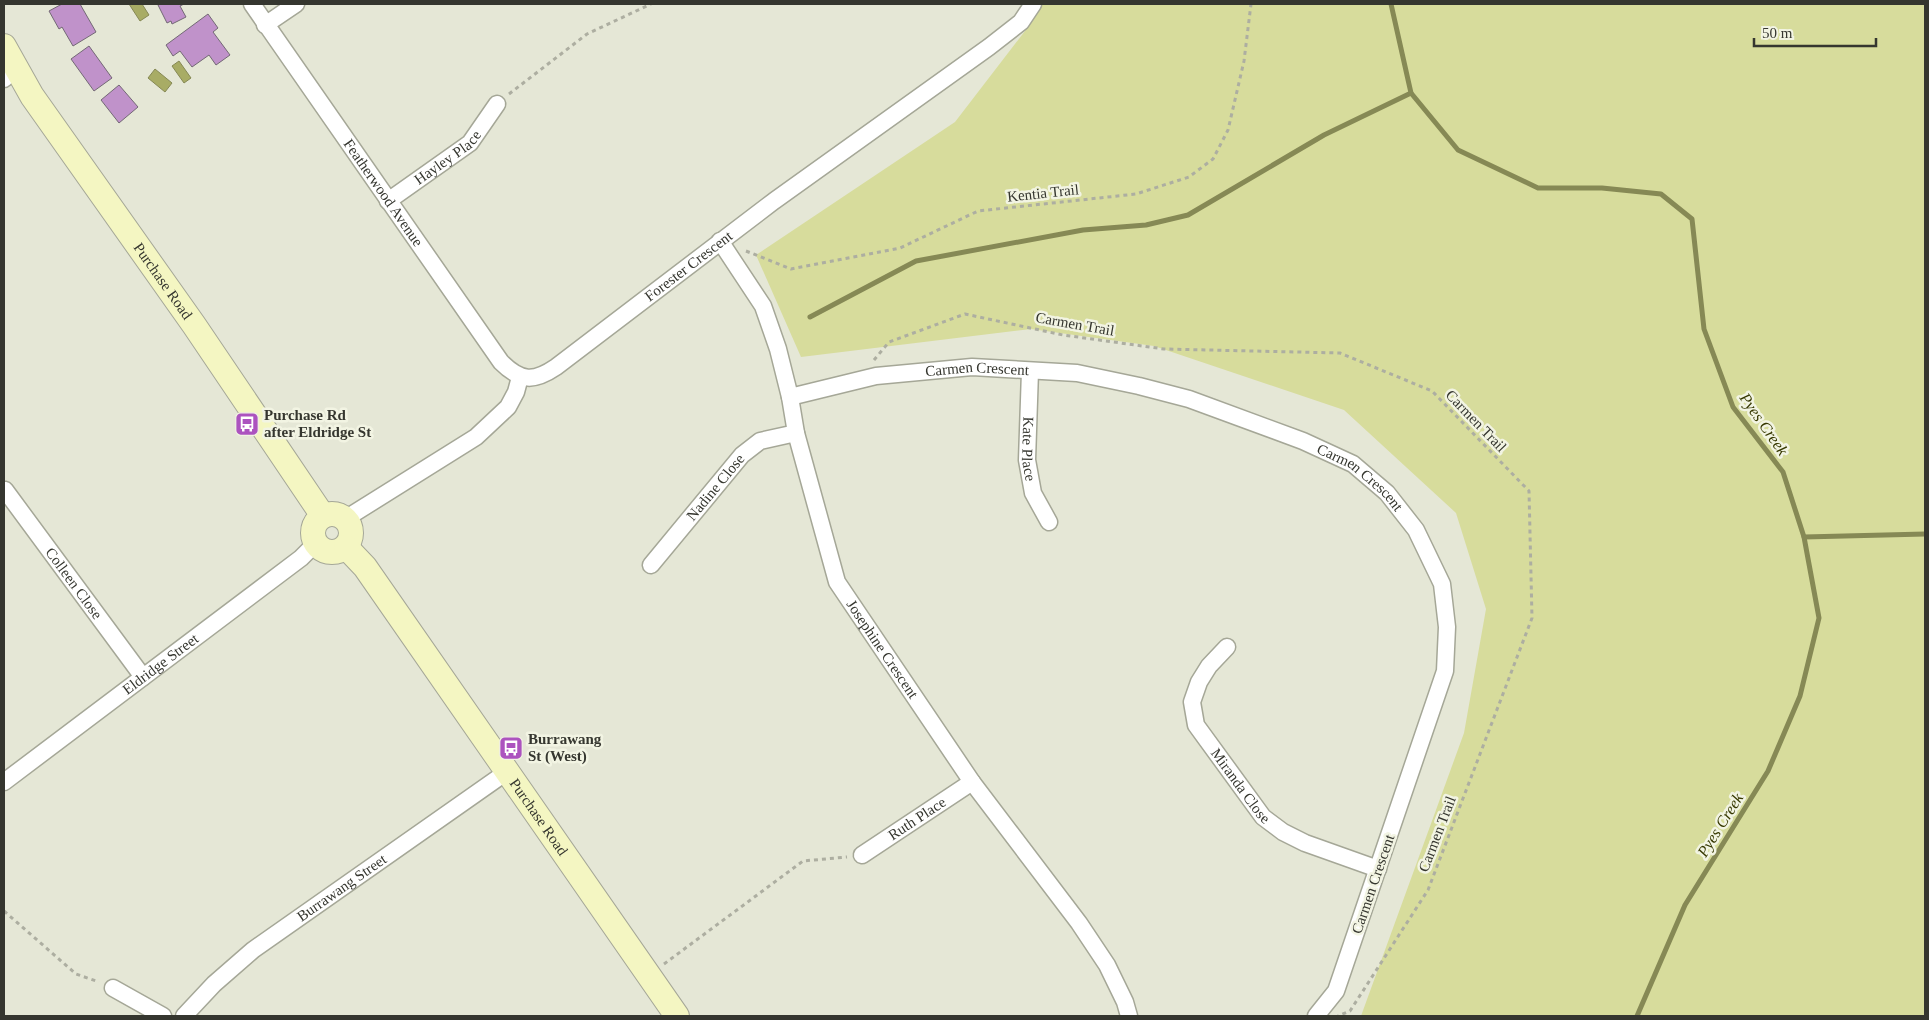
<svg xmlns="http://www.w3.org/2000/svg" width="1929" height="1020" viewBox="0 0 1929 1020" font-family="Georgia,serif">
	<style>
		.green { fill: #d7dc9c }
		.water { fill: #a8ac65; stroke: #868955 }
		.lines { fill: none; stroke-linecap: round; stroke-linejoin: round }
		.stream { stroke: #868955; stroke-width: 5 }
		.building { fill: #c092ca; stroke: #736975 }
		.street-casing { stroke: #a5a797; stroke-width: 19 }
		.secondary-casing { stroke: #a5a797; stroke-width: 26 }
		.path { stroke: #adaea1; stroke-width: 3; stroke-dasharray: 4 4; stroke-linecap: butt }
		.street { stroke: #fff; stroke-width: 16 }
		.secondary { stroke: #f4f6c2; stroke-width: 24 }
		.labels { text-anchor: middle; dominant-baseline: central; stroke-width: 5; stroke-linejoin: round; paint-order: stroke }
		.street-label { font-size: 15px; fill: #35362f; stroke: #f2f4e3 }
		.poi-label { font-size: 15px; font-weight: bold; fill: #35362f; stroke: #f2f4e3; text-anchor: start }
		.water-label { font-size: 16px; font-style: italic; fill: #363800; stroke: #f2f4e3 }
	</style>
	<rect width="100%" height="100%" fill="#e5e7d6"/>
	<polygon class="green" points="1040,4 1925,4 1925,1016 1361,1016 1464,733 1486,609 1456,513 1344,410 1154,346 1031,329 801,357 756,255 955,122 1025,31"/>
	<g class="water">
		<polygon points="129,4 142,4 149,15 140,21"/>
		<polygon points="179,61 191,78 184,83 172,66"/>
		<polygon points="155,69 172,83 165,92 148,78"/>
	</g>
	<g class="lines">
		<g class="stream">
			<polyline points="1391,4 1411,93 1458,150 1538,188 1602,188 1661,194 1692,219 1704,329 1733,407 1783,472 1804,537 1819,618 1800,696 1768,771 1685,905 1637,1016"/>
			<polyline points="810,317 916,261 1083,230 1146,225 1188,215 1324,135 1411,93"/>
			<polyline points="1804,537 1925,534"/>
		</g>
	</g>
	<g class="building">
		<polygon points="62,4 80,4 96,32 73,46 62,27 59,29 49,11"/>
		<polygon points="160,4 184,4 180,6 186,17 172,24 171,21 167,23 158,5"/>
		<polygon points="208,14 218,28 213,32 230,55 216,65 209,55 192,67 180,51 173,56 166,45"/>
		<polygon points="89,46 112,78 94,91 71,59"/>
		<polygon points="119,85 138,107 119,123 101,100"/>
	</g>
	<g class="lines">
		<g class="street-casing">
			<g id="street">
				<path id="s1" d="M252,4L501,362C521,382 534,382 556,367L774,201L989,47L1021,22L1033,4"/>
				<polyline points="265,25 296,4"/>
				<polyline points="4,79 15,68"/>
				<path id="s2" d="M388,201L470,143L497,104"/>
				<path id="s3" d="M720,241L763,306L778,349L790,397L796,433L837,582L972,782L1079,923L1107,965L1125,1002L1129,1016"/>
				<path id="s4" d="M1030,371L1027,460L1033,493L1049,522"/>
				<path id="s5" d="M790,397L876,376L972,367L1077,373L1139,386L1189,399L1303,441L1353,464L1387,493L1416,530L1442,584L1447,627L1445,671L1336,991L1316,1016"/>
				<path id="s6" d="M5,490L143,677"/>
				<polyline points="345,519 476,437 508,407 516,392 520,377"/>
				<path id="s7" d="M651,565L742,455L760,441L796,433"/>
				<path id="s8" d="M1227,647L1209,666L1199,682L1192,702L1196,725L1263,817L1283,832L1305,843L1378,869"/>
				<path id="s9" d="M4,782L301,558L316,543"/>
				<path id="s10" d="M862,855L972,782"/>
				<polyline points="113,988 163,1016"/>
				<path id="s11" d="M184,1016L214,984L253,950L508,771"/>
			</g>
		</g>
		<g class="secondary-casing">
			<g id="secondary">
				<path id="s12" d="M4,46L32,96L194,325L323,516"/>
				<circle cx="332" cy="533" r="19"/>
				<path id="s13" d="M346,547L365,567L677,1016"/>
			</g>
		</g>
		<g class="path">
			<polyline points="509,94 587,34 651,4"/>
			<polyline points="746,251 791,269 900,248 978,211 1136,194 1189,177 1213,159 1228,130 1244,61 1251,4"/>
			<polyline points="874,360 889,342 965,314 1063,335 1164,349 1340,353 1432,391 1529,491 1532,618 1428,890 1350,1011 1338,1016"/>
			<polyline points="4,911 76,974 99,982"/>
			<polyline points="664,964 803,861 847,857"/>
		</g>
		<use href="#street" class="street"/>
		<use href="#secondary" class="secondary"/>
	</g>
	<defs>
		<g id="bus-square" transform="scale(1.25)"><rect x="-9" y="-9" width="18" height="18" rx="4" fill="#ac53bf" stroke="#f2f4e3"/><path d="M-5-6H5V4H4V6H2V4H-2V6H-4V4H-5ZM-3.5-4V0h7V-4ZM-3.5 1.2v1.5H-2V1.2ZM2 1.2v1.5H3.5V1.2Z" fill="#fff"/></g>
	</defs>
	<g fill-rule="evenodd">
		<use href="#bus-square" x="247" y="424"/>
		<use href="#bus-square" x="511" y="748"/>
	</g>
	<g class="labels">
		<g class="street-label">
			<text stroke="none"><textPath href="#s2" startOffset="74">Hayley Place</textPath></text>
			<text stroke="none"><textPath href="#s1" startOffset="230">Featherwood Avenue</textPath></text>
			<text transform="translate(1043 193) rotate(-6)">Kentia Trail</text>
			<text stroke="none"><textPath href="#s1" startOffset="665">Forester Crescent</textPath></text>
			<text stroke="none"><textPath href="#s12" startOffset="284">Purchase Road</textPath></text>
			<text transform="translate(1075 324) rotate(10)">Carmen Trail</text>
			<text stroke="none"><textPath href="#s5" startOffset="190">Carmen Crescent</textPath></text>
			<text transform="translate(1476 421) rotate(46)">Carmen Trail</text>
			<text stroke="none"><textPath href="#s4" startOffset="78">Kate Place</textPath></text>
			<text stroke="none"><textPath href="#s5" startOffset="595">Carmen Crescent</textPath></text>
			<text stroke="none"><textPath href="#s7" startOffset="101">Nadine Close</textPath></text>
			<text stroke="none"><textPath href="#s6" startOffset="116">Colleen Close</textPath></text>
			<text stroke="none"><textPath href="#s3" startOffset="445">Josephine Crescent</textPath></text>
			<text stroke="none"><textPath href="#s9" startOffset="196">Eldridge Street</textPath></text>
			<text stroke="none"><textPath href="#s8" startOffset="165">Miranda Close</textPath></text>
			<text stroke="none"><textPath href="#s13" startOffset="332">Purchase Road</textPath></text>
			<text stroke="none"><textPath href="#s10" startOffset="66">Ruth Place</textPath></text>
			<text transform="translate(1437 834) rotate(-69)">Carmen Trail</text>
			<text transform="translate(1373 884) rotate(-71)">Carmen Crescent</text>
			<text stroke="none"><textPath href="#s11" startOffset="204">Burrawang Street</textPath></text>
		</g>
		<g class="poi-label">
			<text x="264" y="415">Purchase Rd<tspan x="264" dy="17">after Eldridge St</tspan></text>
			<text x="528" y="739">Burrawang<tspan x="528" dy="17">St (West)</tspan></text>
		</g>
		<g class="water-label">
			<text transform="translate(1764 424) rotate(55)">Pyes Creek</text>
			<text transform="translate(1720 825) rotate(-58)">Pyes Creek</text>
		</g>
	</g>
	<rect width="1929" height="1020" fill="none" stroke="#35362f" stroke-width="10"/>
	<path d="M1754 38v8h122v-8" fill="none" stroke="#35362f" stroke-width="2.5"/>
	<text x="1762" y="38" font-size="15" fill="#35362f" stroke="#f2f4e3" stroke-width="4" paint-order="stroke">50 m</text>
</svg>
